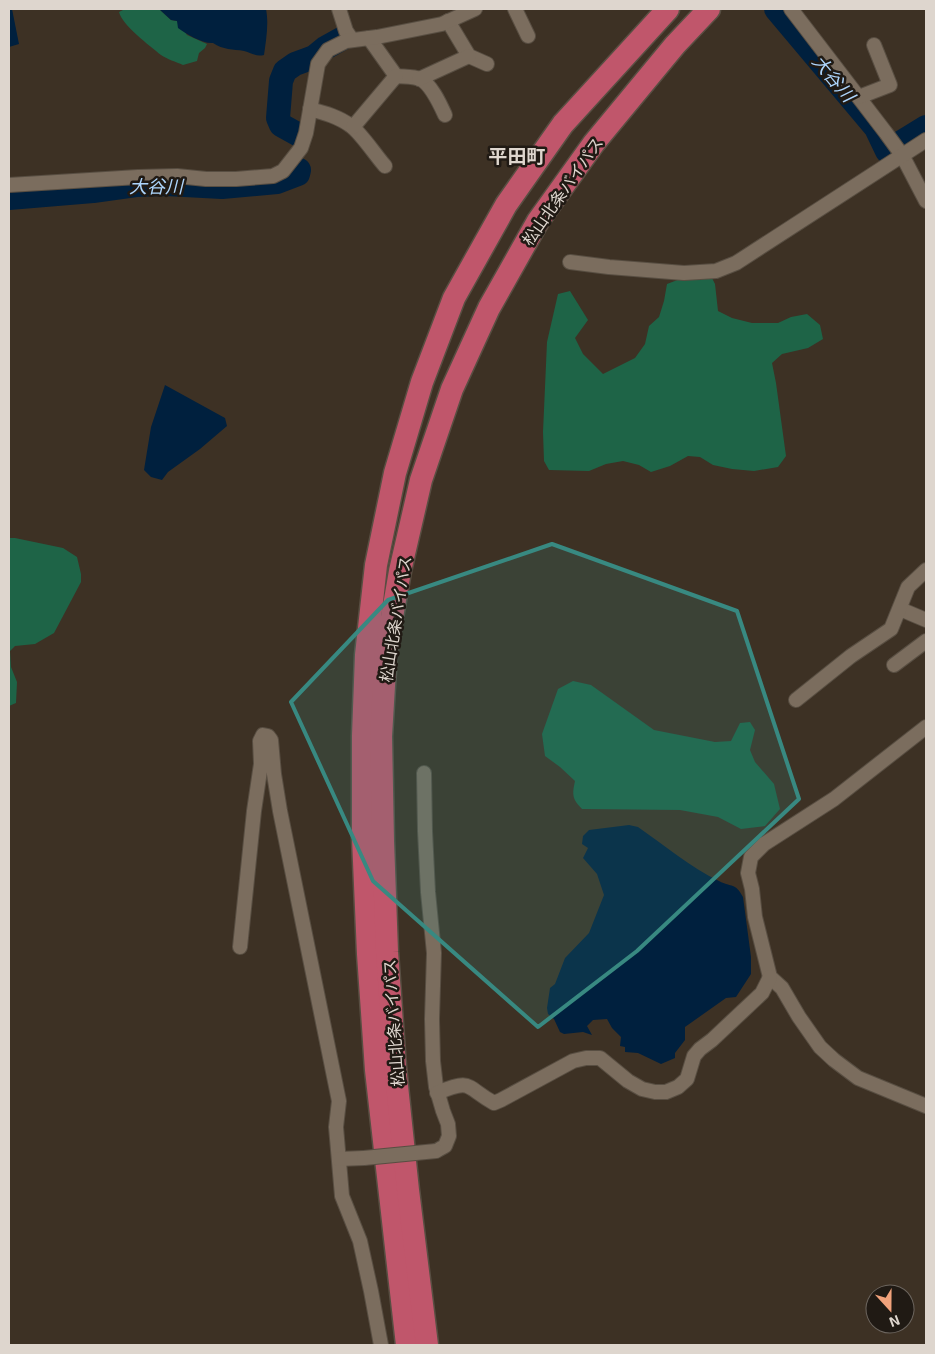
<svg xmlns="http://www.w3.org/2000/svg" width="935" height="1354" viewBox="0 0 935 1354" font-family="'Exo 2','Noto Sans JP',sans-serif">
	<style>
		.green { fill: #1e6447 }
		.water { fill: #00203e }
		.lines { fill: none; stroke-linecap: round; stroke-linejoin: round }
		.river { stroke: #00203e; stroke-width: 24 }
		.minor-casing { stroke: #584e42; stroke-width: 16 }
		.trunk-casing { stroke: #584e42; stroke-width: 25 }
		.minor { stroke: #7b6d5e; stroke-width: 14 }
		.trunk { stroke: #c0566b; stroke-width: 22 }
		.minor-bridge-casing { stroke: #584e42; stroke-width: 16; stroke-linecap: butt }
		.minor-bridge { stroke: #7b6d5e; stroke-width: 14 }
		.marked { fill: #388981; fill-opacity: 0.2; stroke: #388981; stroke-width: 4; stroke-linejoin: round }
		.labels { text-anchor: middle; dominant-baseline: central; stroke-width: 5; stroke-linejoin: round; paint-order: stroke }
		.street-label { font-size: 16px; fill: #ded6ce; stroke: #201a14 }
		.water-label { font-size: 18px; font-style: italic; fill: #add5fc; stroke: #201a14 }
		.quarter-label { font-size: 19px; font-weight: bold; fill: #ded6ce; stroke: #201a14 }
	</style>
	<rect width="100%" height="100%" fill="#3d3124"/>
	<g class="green">
		<path d="M125,9H159L171,20L177,21L187,35L207,44L205,48L199,53L197,61L183,65C176,62 167,59 161,55C150,46 122,25 119,12Z"/>
		<polygon points="712,278 715,284 718,311 732,318 752,323 778,323 791,317 807,314 820,325 823,339 808,348 782,354 772,363 776,383 786,456 778,467 754,471 732,469 713,465 700,457 688,456 670,466 651,472 639,465 623,461 606,464 589,471 549,470 544,461 543,432 547,342 558,294 570,291 588,320 575,338 583,354 603,374 635,358 645,344 649,326 659,317 664,301 667,284 680,279"/>
		<polygon points="9,538 15,538 63,548 77,557 81,574 81,582 54,633 35,644 15,646 10,651 11,667 17,682 16,703 9,706"/>
		<path d="M573,681L591,685L654,730L715,742L731,741L740,723L750,722L755,730L750,750L755,762L774,784L780,809L765,826L741,829L718,817L680,810L582,809C572,799 572,795 575,781L560,767L545,756L542,734L558,689Z"/>
	</g>
	<g class="water">
		<polygon points="9,9 12,9 19,44 9,47"/>
		<path d="M159,9H266C269,24 266,40 264,55C256,57 252,53 244,51C233,49 223,50 213,43C203,44 186,34 178,28L177,21L171,20Z"/>
		<polygon points="165,385 225,418 227,426 200,449 168,472 162,480 151,477 144,470 151,427"/>
		<path d="M629,825L638,827C664,845 690,867 719,881C732,888 735,882 743,897L751,957V974L736,997L726,998L685,1027V1040L675,1053V1058L661,1064L638,1053L625,1052V1047L620,1046L621,1037L612,1028L607,1019L593,1020L587,1026L592,1035L583,1032L564,1034L560,1032L554,1019L548,1014L547,1008L550,988L555,984L565,958L589,933L604,895L597,874L583,858L588,848L582,844L583,836L589,830Z"/>
	</g>
	<g class="lines">
		<g class="river">
			<polyline points="776,9 876,128 887,151"/>
			<polyline points="299,135 281,125 278,118 281,81 285,71 295,64 314,57 325,48 343,38"/>
			<polyline points="900,143 926,127"/>
			<polyline points="9,198 93,191 136,185 166,184 222,187 277,182 298,174 299,170"/>
		</g>
		<g class="minor-casing">
			<g id="minor">
				<polyline points="339,9 346,31 352,40"/>
				<polyline points="515,9 528,36"/>
				<polyline points="791,9 886,133 902,155 926,201"/>
				<polyline points="448,21 469,56 487,64"/>
				<path d="M369,38L396,76C403,77 413,76 420,79C431,84 440,104 445,115"/>
				<polyline points="419,79 469,56"/>
				<polyline points="859,97 890,85 874,45"/>
				<path d="M310,109C325,113 339,117 351,126C361,133 376,156 385,166"/>
				<polyline points="353,127 396,76"/>
				<polyline points="9,185 138,177 177,176 206,179 236,179 273,176 283,171 301,148 306,133 318,64 328,50 346,41 377,37 442,24 475,9"/>
				<polyline points="570,262 609,267 684,273 716,271 736,263 926,140"/>
				<polyline points="900,609 926,620"/>
				<polyline points="894,665 926,641"/>
				<polyline points="796,700 851,656 891,629 908,587 926,570"/>
				<polyline points="926,727 834,799 764,844 751,857 748,873 752,889 755,917 770,977 782,988 799,1017 820,1047 834,1060 858,1078 926,1106"/>
				<polyline points="424,773 425,831 428,892 434,953 432,1019 433,1061 436,1087 443,1111 448,1124 449,1136 445,1146 436,1151"/>
				<polyline points="240,947 254,811 261,764 260,741 263,735 268,736 271,740 274,774 280,811 339,1101 336,1127 342,1196 360,1241 371,1291 381,1345"/>
				<path d="M437,1093C473,1078 465,1087 494,1103L501,1100L573,1061L586,1058H600L628,1081L642,1089L655,1092H666L678,1087L687,1079L694,1056L700,1049L712,1040L762,993L770,977"/>
				<polyline points="339,1159 364,1158"/>
			</g>
		</g>
		<g class="trunk-casing">
			<g id="trunk">
				<polyline points="407,1345 376,1070 368,954 363,838 363,736 366,655 376,565 395,473 422,382 454,298 506,205 563,124 668,9"/>
				<polyline points="427,1345 408,1190 395,1067 387,952 383,841 381,736 386,652 400,571 421,480 452,389 489,308 538,221 594,143 675,45 709,9"/>
			</g>
		</g>
		<use href="#minor" class="minor"/>
		<use href="#trunk" class="trunk"/>
		<g class="minor-bridge-casing">
			<polyline id="minor-bridge" points="364,1158 436,1151"/>
		</g>
		<use href="#minor-bridge" class="minor-bridge"/>
	</g>
	<path class="marked" d="M552,544L737,611L799,799L637,951L538,1027L373,881L291,702L388,600Z"/>
	<g class="labels">
		<g class="street-label">
			<text transform="translate(562 191) rotate(-55)">松山北条バイパス</text>
			<text transform="translate(395 619) rotate(-81)">松山北条バイパス</text>
			<text transform="translate(393 1023) rotate(-94)">松山北条バイパス</text>
		</g>
		<g class="water-label">
			<text transform="translate(834 78) rotate(50)">大谷川</text>
			<text x="156" y="186">大谷川</text>
		</g>
		<g class="quarter-label">
			<text x="517" y="155">平田町</text>
		</g>
	</g>
	<rect width="935" height="1354" fill="none" stroke="#ded6ce" stroke-width="20"/>
	<g transform="translate(890 1309) rotate(159)"><circle r="24" fill="#201a14" stroke="#6c655e"/>
	<path d="M0-4L9 19L0 12L-9 19Z" fill="#f1a27b"/>
	<text y="-8" font-size="14" font-weight="bold" text-anchor="middle" fill="#ded6ce">N</text>
	</g>
</svg>
